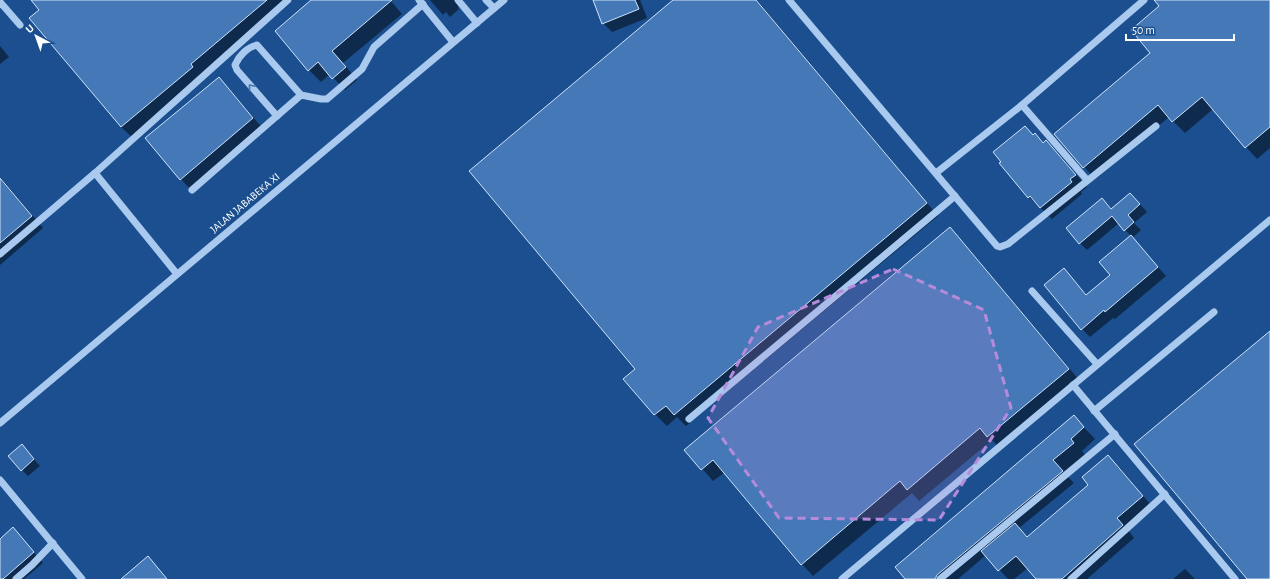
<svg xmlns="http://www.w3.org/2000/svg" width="1270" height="579" viewBox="0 0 1270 579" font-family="'Alegreya Sans',sans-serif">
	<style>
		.shadow { fill: #0007 }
		.building { fill: #4478b7; stroke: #cfe3fa }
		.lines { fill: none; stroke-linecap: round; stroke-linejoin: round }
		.minor { stroke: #a9c9ee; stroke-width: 7 }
		.oneway { stroke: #4674ac }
		.marked { fill: #b68bdc; fill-opacity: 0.2; stroke: #b68bdc; stroke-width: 3; stroke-dasharray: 8 5; stroke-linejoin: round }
		.labels { text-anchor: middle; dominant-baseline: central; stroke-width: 4; stroke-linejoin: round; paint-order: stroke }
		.street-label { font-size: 11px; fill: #fff; stroke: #1b4f8f }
	</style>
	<rect width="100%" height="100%" fill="#1b4f8f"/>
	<g class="shadow">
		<polygon points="33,0 293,0 202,76 133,138 121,127 41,10"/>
		<polygon points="313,0 390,0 402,14 343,63 357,80 345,90 330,74 321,82 309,70"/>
		<polygon points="430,0 464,0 458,7 459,9 450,17 446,12 443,15"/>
		<polygon points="594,0 640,0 647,18 612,32 603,23"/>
		<polygon points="674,0 757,0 938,216 686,426 677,417 667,426 655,414 625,379 636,369"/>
		<polygon points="1155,0 1270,0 1270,148 1257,159 1246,147 1213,109 1185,133 1169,117 1095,179 1055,134 1151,53 1161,7"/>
		<polygon points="0,46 9,57 0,64"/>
		<polygon points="219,78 230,90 264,130 192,191 181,179"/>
		<polygon points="1035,135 1044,143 1046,142 1058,153 1087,187 1081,192 1082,194 1052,219 1029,197 1001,164"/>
		<polygon points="0,177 43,228 0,265"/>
		<polygon points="1102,199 1112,209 1137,201 1147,212 1134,223 1141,230 1132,238 1166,276 1115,319 1113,318 1090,337 1082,329 1064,270 1087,295 1111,275 1131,236 1119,223 1087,250 1080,243"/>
		<polygon points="950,228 961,240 1080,381 1000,448 992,440 919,501 912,493 813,576 802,564 725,472 713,481 686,450"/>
		<polygon points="1074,417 1095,439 1082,451 1085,455 1064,473 1074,483 1019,528 1028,537 1090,485 1108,457 1120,468 1154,509 1128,530 1134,538 1087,579 1035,579 1036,578 1028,568 1014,579 1008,579 986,555 958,579 906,579"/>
		<polygon points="27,452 40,466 28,476 22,470"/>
		<polygon points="13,529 43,563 24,579 0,579 0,537 2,538"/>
		<polygon points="1185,569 1195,579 1173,579"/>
	</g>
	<g class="building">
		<polygon points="31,0 267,0 191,64 193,67 121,127 29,18 39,10"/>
		<polygon points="311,0 392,0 332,51 346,67 332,79 318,62 308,71 275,31"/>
		<polygon points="593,0 635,0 639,9 602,24"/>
		<polygon points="673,0 756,0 927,203 674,415 666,406 654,415 623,379 635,369 469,171"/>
		<polygon points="1154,0 1270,0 1270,127 1245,148 1202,97 1172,122 1158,105 1083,168 1054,134 1150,53 1131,30 1159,6"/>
		<polygon points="219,77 253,118 180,180 145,138"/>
		<polygon points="1025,126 1033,135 1035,133 1043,143 1046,140 1076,175 1070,179 1072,182 1040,208 1030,196 1028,198 999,163 1001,162 993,152"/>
		<polygon points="0,178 32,216 0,243"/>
		<polygon points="1130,193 1140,204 1128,215 1134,222 1124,231 1112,216 1079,244 1066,228 1102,198 1111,209"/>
		<polygon points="950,227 1069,369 987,437 980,428 907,490 900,481 801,565 713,460 701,470 684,450"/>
		<polygon points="1131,235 1158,267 1105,312 1104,310 1081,330 1044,285 1064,268 1086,295 1110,275 1099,262"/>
		<polygon points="1270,331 1270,579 1247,579 1134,444"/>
		<polygon points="1074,415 1084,427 1071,439 1074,443 1053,460 1063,471 937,575 935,579 905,579 895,567"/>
		<polygon points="22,444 34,459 21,471 8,456"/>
		<polygon points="1108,455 1143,496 1117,518 1123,525 1062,579 1036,579 1016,556 998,571 981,551 1015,523 1027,537 1088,485 1082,477"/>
		<polygon points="13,527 34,552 3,579 0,579 0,539"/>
		<polygon points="148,556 167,579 121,579"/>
	</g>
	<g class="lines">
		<g class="minor">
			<polyline points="419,0 453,42"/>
			<polyline points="458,0 477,23"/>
			<polyline points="486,0 494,8"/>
			<polyline points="789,0 997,246 1000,247 1008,244 1156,126"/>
			<polyline points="0,2 20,25"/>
			<polyline points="1022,105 1087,180"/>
			<path d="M277,116L237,70L235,65C239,56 247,47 257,45L301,95"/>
			<polyline points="95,173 177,274"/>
			<polyline points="936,173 1022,105 1144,0"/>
			<polyline points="192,190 301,95 321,99 327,99 362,69 374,47 423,4"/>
			<polyline points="0,254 95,173 288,0"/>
			<polyline points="1032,291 1097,364"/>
			<polyline points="1073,385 1235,579"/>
			<polyline points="1094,411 1214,312"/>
			<polyline points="689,419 955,196"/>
			<polyline points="0,423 504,0"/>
			<polyline points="0,480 82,579"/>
			<polyline points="16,579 32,565 53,543"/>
			<polyline points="842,579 1270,220"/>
			<polyline points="940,579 1115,434"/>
			<polyline points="1071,579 1165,494"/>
		</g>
	</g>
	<defs><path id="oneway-chevron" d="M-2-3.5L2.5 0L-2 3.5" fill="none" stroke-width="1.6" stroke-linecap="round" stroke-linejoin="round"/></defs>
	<use class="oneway" href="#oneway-chevron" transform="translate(251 87) rotate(-130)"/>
	<path class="marked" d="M893,269L984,310L1011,408L939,520L779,518L708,418L758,327Z"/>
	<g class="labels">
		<g class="street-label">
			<text transform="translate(245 203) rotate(-40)">JALAN JABABEKA XI</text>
		</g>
	</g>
	<g transform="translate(36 36) rotate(319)" stroke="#1b4f8f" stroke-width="3" paint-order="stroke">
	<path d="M0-3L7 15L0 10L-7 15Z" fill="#ffffff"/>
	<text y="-6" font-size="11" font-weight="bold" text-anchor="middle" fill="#ffffff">U</text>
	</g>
	<path d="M1126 34v6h108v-6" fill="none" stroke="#ffffff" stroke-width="2"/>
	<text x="1132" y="34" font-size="12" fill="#ffffff" stroke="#1b4f8f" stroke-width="3" paint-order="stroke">50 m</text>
</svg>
